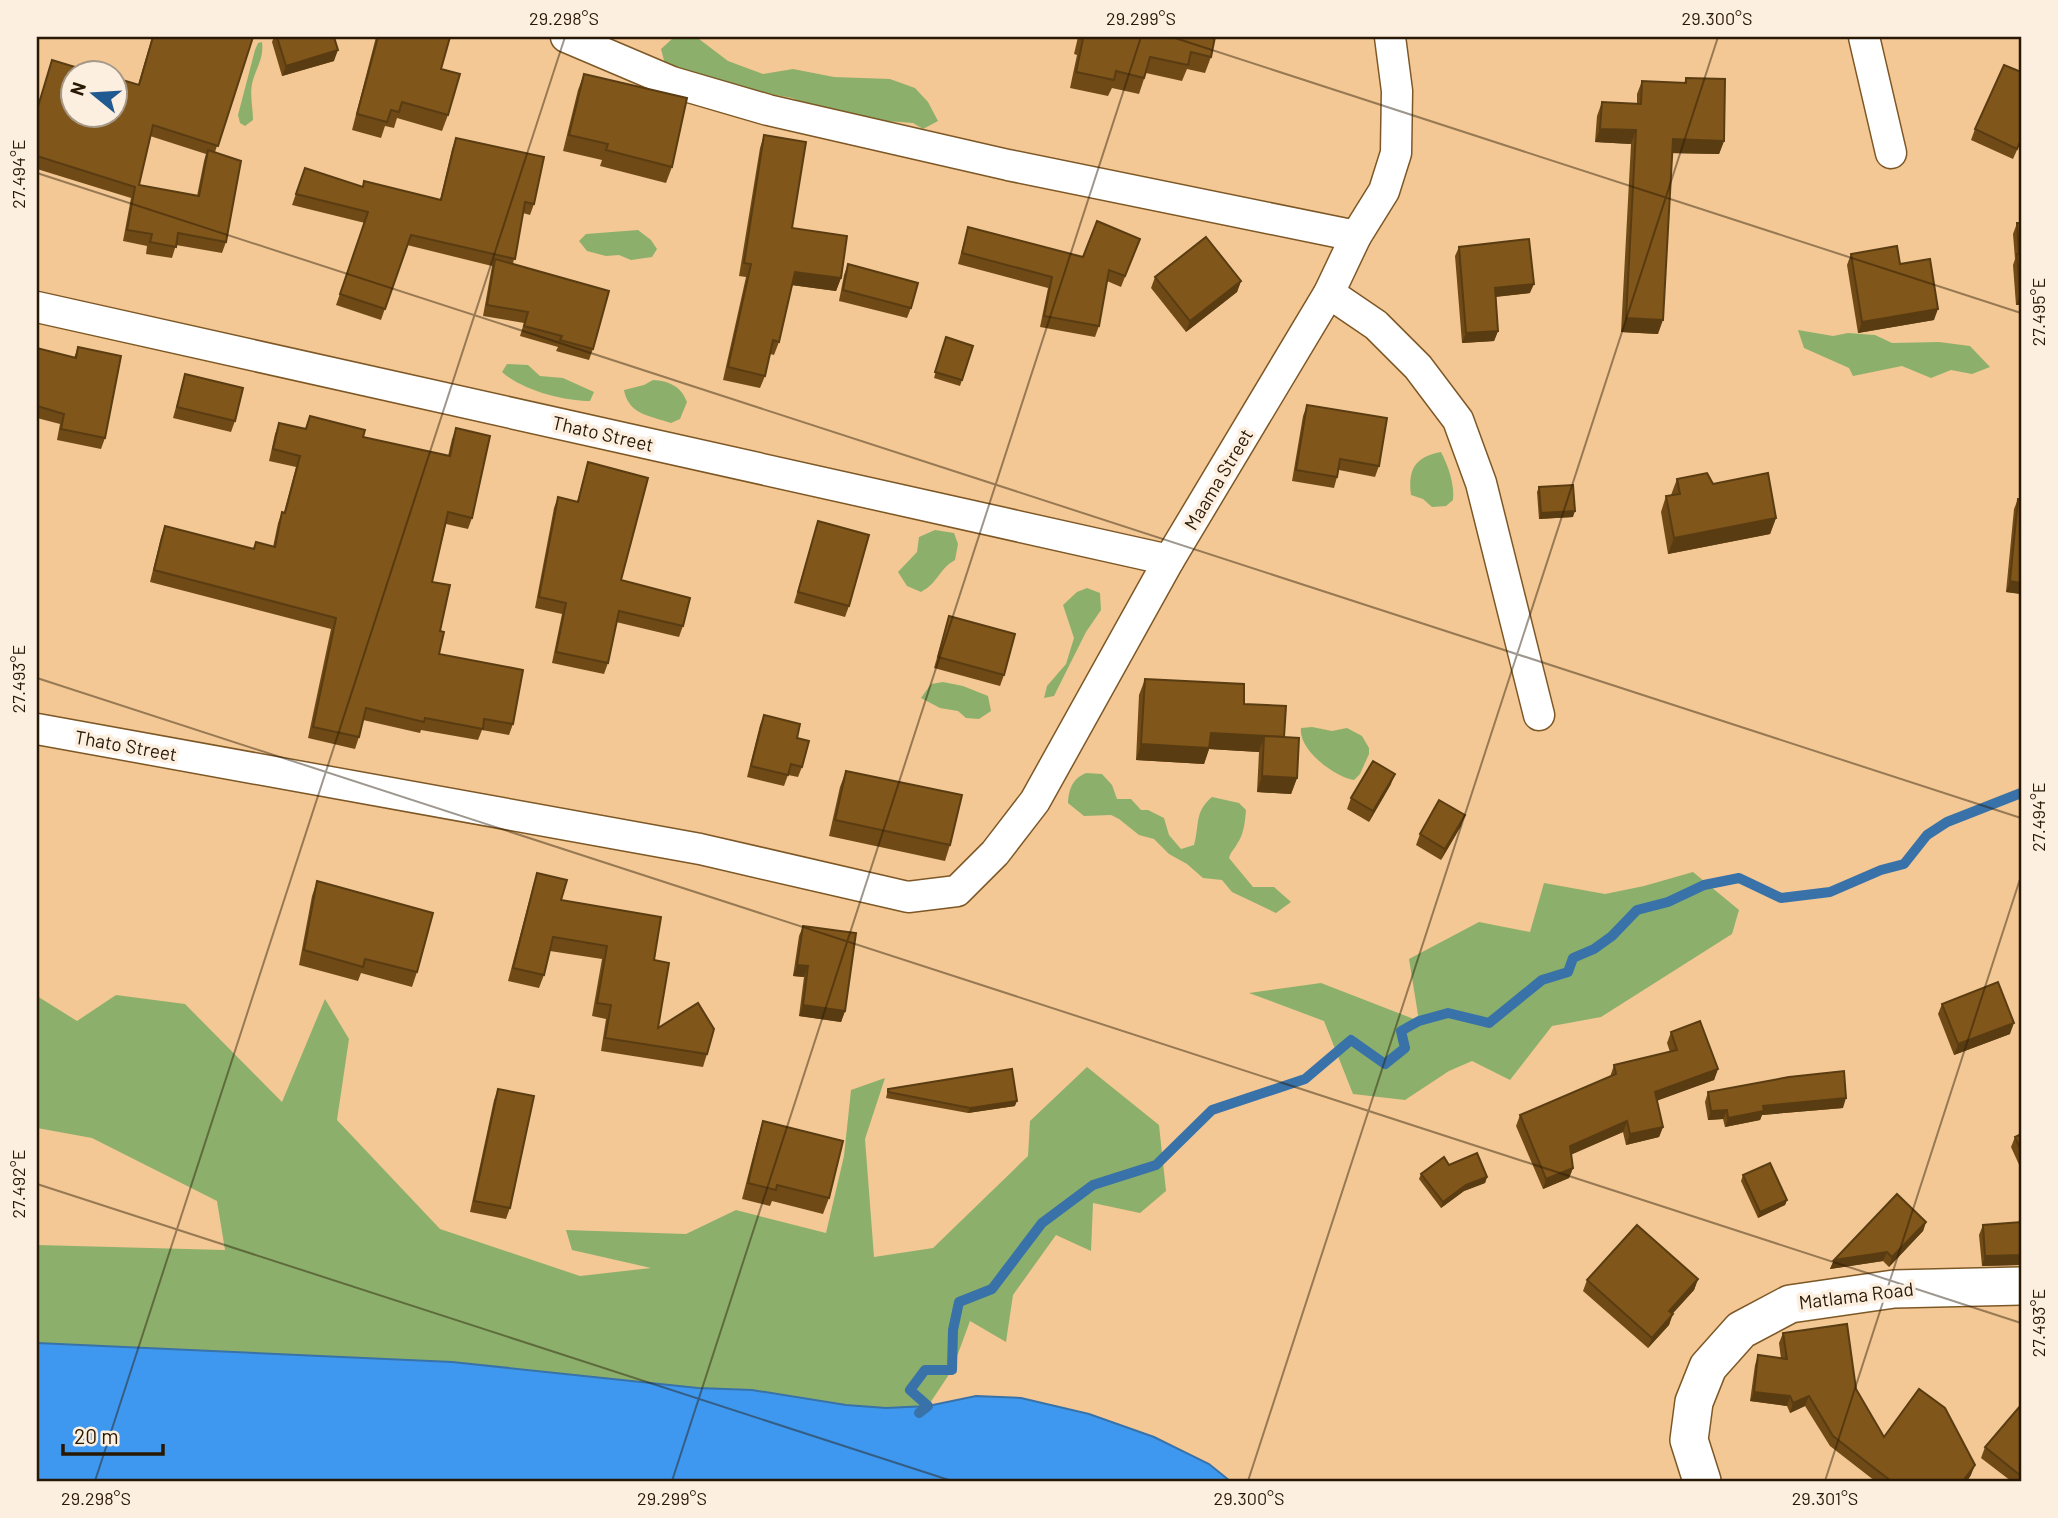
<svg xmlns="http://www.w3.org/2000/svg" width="2058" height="1518" viewBox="0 0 2058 1518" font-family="Barlow,sans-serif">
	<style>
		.green { fill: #8cb06b }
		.water { fill: #3f98ef; stroke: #3872a8; stroke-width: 2 }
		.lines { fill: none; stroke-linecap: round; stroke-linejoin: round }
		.stream { stroke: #3872a8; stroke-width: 10 }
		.minor-casing { stroke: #7d5826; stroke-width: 33 }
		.tertiary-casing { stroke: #7d5826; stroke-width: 40 }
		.minor { stroke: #fff; stroke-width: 30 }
		.tertiary { stroke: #fff; stroke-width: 37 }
		.wall { fill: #6f4a16; fill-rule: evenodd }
		.shaded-wall { fill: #5a3c12 }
		.building { fill: #81561a; stroke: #5a3c12; stroke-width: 2 }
		.ticks { fill: none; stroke: #281804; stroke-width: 2; stroke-opacity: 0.45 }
		.labels { text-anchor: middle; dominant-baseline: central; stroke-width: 7; stroke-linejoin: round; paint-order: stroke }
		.street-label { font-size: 19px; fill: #281804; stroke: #fcefe0 }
		.neatline { fill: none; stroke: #281804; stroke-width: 2.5 }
		.ticks-label { font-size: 18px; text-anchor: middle; fill: #281804 }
	</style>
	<rect width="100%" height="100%" fill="#f3c895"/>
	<g class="green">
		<polygon points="672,39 699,39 728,61 763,74 793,69 834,77 890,79 915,88 928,102 938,121 923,129 913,123 858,119 817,108 792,98 728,86 665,64 661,49"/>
		<path d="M262,42C264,57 257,67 253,80C249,93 253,107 253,120L245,126L240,123L238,115L255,50L258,43Z"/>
		<polygon points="638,230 651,240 657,249 652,257 631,260 619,255 606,256 587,251 579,241 586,234"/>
		<polygon points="1798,330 1833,336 1848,333 1875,335 1892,343 1939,342 1970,346 1990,367 1972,374 1951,370 1931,378 1902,366 1853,376 1849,368 1804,348"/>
		<path d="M507,364L528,365L540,376L563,378L594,392L590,401C563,401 522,390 502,372Z"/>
		<path d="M653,380C669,381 681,386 687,402L680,419L671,423C650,416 628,414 624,390L644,385Z"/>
		<path d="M1441,452C1448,465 1455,485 1453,500L1446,506L1432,507L1423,499L1411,495C1408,470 1414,457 1441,452Z"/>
		<path d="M935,530L954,533L958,544L955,560C938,570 939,582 921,592L907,586L898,572L917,552L919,537Z"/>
		<polygon points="1087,588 1100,593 1101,610 1086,632 1054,696 1044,698 1047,686 1066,664 1074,638 1063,605 1077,592"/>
		<polygon points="943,682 963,686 988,696 991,711 979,719 966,718 958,711 940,708 921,698 931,684"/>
		<path d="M1312,727L1332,731L1347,728L1362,736L1369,748V754L1360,774L1354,780C1335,777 1298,750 1301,728Z"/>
		<path d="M1086,773L1102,774L1112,785L1117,799H1131L1141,810H1148L1164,818L1169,835L1181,849L1194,845C1200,824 1194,812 1212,797L1239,803L1246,810C1245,822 1244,834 1237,844C1234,850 1231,851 1229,858L1253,887H1274L1291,902L1276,913L1232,892L1222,880L1203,878L1187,864L1169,854L1154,839L1139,835L1119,819L1111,815L1084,816L1068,803C1069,789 1072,779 1086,773Z"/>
		<polygon points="1693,872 1739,910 1732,934 1601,1017 1552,1026 1510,1080 1472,1061 1449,1071 1405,1100 1353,1094 1324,1021 1249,993 1321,983 1419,1021 1409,959 1479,922 1530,932 1544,883 1605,894 1644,886"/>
		<polygon points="116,995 185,1004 282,1102 325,999 349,1039 337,1120 440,1229 580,1276 651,1268 572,1250 566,1230 686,1234 736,1210 826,1233 844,1156 851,1090 885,1078 865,1139 874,1257 933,1248 1028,1156 1030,1121 1087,1067 1159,1125 1166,1191 1140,1213 1093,1203 1091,1251 1056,1235 1013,1295 1006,1342 970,1321 952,1370 928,1406 886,1408 846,1405 752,1390 698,1388 452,1362 37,1343 37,1245 225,1250 217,1201 92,1138 37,1128 37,996 77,1021"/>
	</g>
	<polygon class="water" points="37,1343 452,1362 698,1388 752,1390 846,1405 886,1408 928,1406 976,1396 1021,1398 1089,1414 1154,1437 1209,1464 1230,1481 37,1481"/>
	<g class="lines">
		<polyline class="stream" points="919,1413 928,1406 910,1390 925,1370 952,1370 953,1330 959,1302 992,1289 1042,1223 1093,1185 1156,1165 1212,1110 1305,1079 1351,1040 1385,1064 1405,1048 1401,1031 1419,1021 1448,1013 1489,1023 1542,980 1568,972 1573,958 1594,949 1612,936 1637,910 1668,902 1704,885 1739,878 1781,898 1830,892 1881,870 1904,864 1927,835 1947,822 2021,793"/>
		<g class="minor-casing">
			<g id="minor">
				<polyline points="566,37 672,82 768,110 1008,165 1356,236"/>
				<polyline points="1864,37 1891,153"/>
				<polyline points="1329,293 1376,325 1418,367 1458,420 1481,483 1539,715"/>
				<polyline points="37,307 1169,560"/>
				<polyline points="37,729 700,849 908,897 957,891 995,853 1035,801 1169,560 1329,293 1356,236 1384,191 1396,153 1397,91 1390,37"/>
			</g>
		</g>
		<g class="tertiary-casing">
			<polyline id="tertiary" points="1702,1481 1689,1440 1694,1402 1708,1367 1741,1330 1790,1304 1894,1289 2021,1286"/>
		</g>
		<use href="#minor" class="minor"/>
		<use href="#tertiary" class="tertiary"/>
	</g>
	<g class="wall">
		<path d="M152,37H253L215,152L226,242L222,253L176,245L172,258L146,254L147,246L123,241L131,198L37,169V108L52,60L138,85ZM150,136L206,154L204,161L197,196L139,185Z"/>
		<polygon points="274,37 334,37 334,61 282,76 272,42"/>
		<polygon points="376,37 450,37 441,69 448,115 442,131 397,118 394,128 385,126 381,138 352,130"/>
		<polygon points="1078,37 1215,37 1211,57 1205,73 1187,69 1182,81 1146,73 1139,94 1112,88 1108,96 1070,88 1077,55 1074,54"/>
		<polygon points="584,74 672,167 666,183 600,166 602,160 563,151 578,90"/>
		<polygon points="1686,78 1724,141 1719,154 1672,153 1658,334 1621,332 1631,144 1595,142 1597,116 1602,102 1637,104 1637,94 1642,81 1684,83"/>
		<polygon points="1975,129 2021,141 2013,159 1971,140"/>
		<polygon points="764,135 792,228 841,278 836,291 792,285 779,342 774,355 770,354 765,376 760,388 723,380 746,277 739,276 760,148"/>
		<polygon points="456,138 534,204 530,215 523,213 513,264 593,349 589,360 556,351 558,347 520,336 524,323 483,316 492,266 407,245 381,320 336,305 365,223 292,205 305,168 362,187 440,200 452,149"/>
		<polygon points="2017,223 2021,223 2021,305 2016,305 2013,265 2015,259 2013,234"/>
		<polygon points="968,227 1083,257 1140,239 1121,287 1107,281 1099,326 1095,337 1040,327 1048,288 958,264"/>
		<polygon points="1459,247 1530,293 1496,297 1498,331 1494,341 1462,343 1455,256"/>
		<polygon points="1851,254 1900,264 1934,320 1858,333 1847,265"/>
		<polygon points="848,264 911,308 907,318 839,301 844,275"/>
		<polygon points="1155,277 1241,281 1237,292 1186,332 1151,288"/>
		<polygon points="946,337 973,346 960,386 934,378"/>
		<polygon points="78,347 105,438 101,449 57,440 60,424 37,418 37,348 74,358"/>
		<polygon points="185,374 235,421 231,432 173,418"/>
		<polygon points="1307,405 1379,466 1375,477 1339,470 1334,488 1292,481 1303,416"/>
		<polygon points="310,416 363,437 448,456 452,439 456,428 472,518 468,529 446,524 432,582 440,631 439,654 513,724 509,735 482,730 478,740 421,730 420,733 363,720 359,737 355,749 308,738 331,629 150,582 161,537 165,526 253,549 256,542 273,547 278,523 282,512 284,512 296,467 269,461 275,434 279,423 305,429"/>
		<polygon points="588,462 621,580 683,626 679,637 616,622 608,663 604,674 552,663 562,614 535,608 554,508 558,497 577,502"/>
		<polygon points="1677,479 1713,484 1776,518 1770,534 1668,554 1661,512 1666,496 1671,495"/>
		<polygon points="1539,487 1573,517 1539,519 1537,492"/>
		<polygon points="2018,499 2021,594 2006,592 2014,509"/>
		<polygon points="818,521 849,606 845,617 794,603"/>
		<polygon points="949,616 1004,675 1000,686 934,668"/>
		<polygon points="1145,679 1244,704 1284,737 1297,778 1291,794 1257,792 1259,752 1209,749 1204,764 1136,760 1139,695"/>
		<polygon points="764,715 797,738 802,767 798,777 788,775 784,786 747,777 760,725"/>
		<polygon points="846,771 950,845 945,861 829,836 840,787"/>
		<polygon points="1391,784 1369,822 1347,809 1351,798"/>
		<polygon points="1461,826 1441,860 1416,845 1420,834"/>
		<polygon points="537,873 561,900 654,960 658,1028 707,1054 703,1067 601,1051 606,1019 592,1016 602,959 550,951 544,975 539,988 508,981 533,886"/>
		<polygon points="317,881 417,972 412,987 361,973 358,981 299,965 312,896"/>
		<polygon points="803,926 845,1011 841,1022 799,1016 804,977 793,976 799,936"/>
		<polygon points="1942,1004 2010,1034 1954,1055 1938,1014"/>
		<polygon points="1671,1032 1718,1069 1714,1080 1657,1100 1663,1127 1659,1137 1626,1145 1623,1132 1571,1154 1573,1168 1569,1178 1543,1189 1516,1126 1520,1115 1610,1077 1614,1065 1670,1052 1667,1043"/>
		<polygon points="498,1089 510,1208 506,1219 470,1212 494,1100"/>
		<polygon points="888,1089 1015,1106 968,1113 886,1098"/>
		<polygon points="1708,1092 1843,1108 1762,1115 1760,1120 1725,1127 1723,1119 1708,1120 1705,1102"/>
		<polygon points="763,1121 829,1198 823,1214 772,1201 770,1206 742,1199 758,1137"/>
		<polygon points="2021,1134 2021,1169 2011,1147 2015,1137"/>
		<polygon points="1449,1165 1487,1177 1485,1183 1464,1191 1441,1208 1419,1179 1421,1174"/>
		<polygon points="1743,1175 1787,1200 1785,1205 1758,1218 1741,1181"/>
		<polygon points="1926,1222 1923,1231 1889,1267 1883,1261 1830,1269 1834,1260"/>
		<polygon points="2021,1222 2021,1265 1982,1266 1979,1235 1983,1225"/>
		<polygon points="1698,1279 1694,1290 1672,1314 1669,1325 1648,1348 1583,1291 1587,1280"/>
		<polygon points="1783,1333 1856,1389 1884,1437 1971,1475 1967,1481 1875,1481 1830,1446 1805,1406 1790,1413 1787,1406 1750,1401 1755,1365 1758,1355 1781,1359 1779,1343"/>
		<polygon points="2021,1405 2021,1481 2011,1481 1981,1458 1985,1447"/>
	</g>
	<g class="shaded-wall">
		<polygon points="338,50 334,61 282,76 286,66"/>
		<polygon points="1600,129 1636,130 1631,144 1595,142"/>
		<polygon points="1673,139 1724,141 1719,154 1668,153"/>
		<polygon points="795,272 841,278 836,291 791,285"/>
		<polygon points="1241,281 1237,292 1186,332 1190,321"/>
		<polygon points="1534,284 1530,293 1492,297 1495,288"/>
		<polygon points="2020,294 2021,294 2021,305 2016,305"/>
		<polygon points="1938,309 1934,320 1858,333 1862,322"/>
		<polygon points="1626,318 1663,320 1658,334 1621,332"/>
		<polygon points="1498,331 1494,341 1462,343 1466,333"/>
		<polygon points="1575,511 1573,517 1539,519 1541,513"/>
		<polygon points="1776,518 1770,534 1668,554 1674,538"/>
		<polygon points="2010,581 2021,583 2021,594 2006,592"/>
		<polygon points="1211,733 1264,736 1259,752 1209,749 1204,764 1136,760 1141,744"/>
		<polygon points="1395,774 1391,784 1369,822 1373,811"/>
		<polygon points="1262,776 1297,778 1291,794 1257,792"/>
		<polygon points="1465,815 1461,826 1441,860 1445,849"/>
		<polygon points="797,965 808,966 804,977 793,976"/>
		<polygon points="803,1005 845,1011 841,1022 799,1016"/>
		<polygon points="2014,1023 2010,1034 1954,1055 1958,1044"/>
		<polygon points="1718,1069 1714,1080 1651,1103 1655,1092"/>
		<polygon points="1846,1098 1843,1108 1762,1115 1760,1120 1725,1127 1728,1118 1763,1106"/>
		<polygon points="1017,1101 1015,1106 968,1113 970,1108"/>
		<polygon points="1727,1110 1723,1119 1708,1120 1711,1111"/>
		<polygon points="1627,1121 1623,1132 1566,1157 1570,1146"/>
		<polygon points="1663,1127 1659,1137 1626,1145 1630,1134"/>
		<polygon points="1573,1168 1569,1178 1543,1189 1546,1179"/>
		<polygon points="1487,1177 1485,1183 1464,1191 1441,1208 1443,1202 1466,1185"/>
		<polygon points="1787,1200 1785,1205 1758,1218 1760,1212"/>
		<polygon points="1926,1222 1923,1231 1889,1267 1892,1257"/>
		<polygon points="1887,1252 1883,1261 1830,1269 1834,1260"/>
		<polygon points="2021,1255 2020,1265 1982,1266 1985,1256"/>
		<polygon points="1698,1279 1694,1290 1665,1322 1669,1311"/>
		<polygon points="1673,1314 1669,1325 1648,1348 1652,1338"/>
		<polygon points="1754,1392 1790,1396 1787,1406 1750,1401"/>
		<polygon points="1809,1396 1805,1406 1790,1413 1793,1403"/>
		<polygon points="1975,1465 1971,1475 1967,1481 1963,1481"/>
	</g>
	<g class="building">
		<polygon points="153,37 253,37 218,146 153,125 139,185 199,196 208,150 241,161 226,242 178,233 176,247 150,242 152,234 127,230 135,187 37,156 37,110 52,60 98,74 74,74 74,116 116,116 116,78 139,85"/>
		<polygon points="277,37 334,37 338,50 286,66"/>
		<polygon points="378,37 450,37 441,69 460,74 448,115 402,102 399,112 391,110 387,122 357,114"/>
		<polygon points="1080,37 1215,37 1211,57 1191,52 1188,65 1150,57 1144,78 1116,71 1114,80 1076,72 1083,39 1080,38"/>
		<polygon points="2004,65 2021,72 2021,139 2017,149 1975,129"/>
		<polygon points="584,74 687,98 672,167 606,150 608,144 569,135"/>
		<polygon points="1686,78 1725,79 1724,141 1673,139 1663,320 1626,318 1636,130 1600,129 1602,102 1641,104 1642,81 1686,83"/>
		<polygon points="764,135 806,142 792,228 847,236 841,278 795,272 779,342 773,340 765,376 728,367 751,264 744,263"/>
		<polygon points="456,138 544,157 534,204 525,202 515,259 411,235 385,309 340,294 368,212 296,194 305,168 363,187 364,181 441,200"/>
		<polygon points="1097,221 1140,239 1125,276 1109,270 1099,326 1044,316 1052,277 962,253 968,227 1083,257"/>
		<polygon points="2017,223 2021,223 2021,294 2020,294 2017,254 2019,254"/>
		<polygon points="1206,237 1241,281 1190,321 1155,277"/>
		<polygon points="1529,239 1534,284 1495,288 1498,331 1466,333 1459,247"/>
		<polygon points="1897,246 1900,264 1930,259 1938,309 1862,322 1851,254"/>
		<polygon points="495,259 609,291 593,349 560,340 562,336 524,326 528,312 487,305"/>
		<polygon points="848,264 918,283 911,308 843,290"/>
		<polygon points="946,337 973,346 962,380 935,372"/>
		<polygon points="78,347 121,356 105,438 61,429 64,414 37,406 37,348 76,358"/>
		<polygon points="185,374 243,388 235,421 177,407"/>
		<polygon points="1307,405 1387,418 1379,466 1340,459 1337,477 1296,470"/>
		<polygon points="310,416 365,430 363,437 450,456 456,428 490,436 472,518 448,512 432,582 450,585 440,631 444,632 439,654 523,670 513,724 484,719 483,729 425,718 424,722 366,708 359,737 313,727 336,618 154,570 165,526 254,549 256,542 275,547 282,512 285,513 300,456 273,449 279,423 306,429"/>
		<polygon points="588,462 648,478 621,580 690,598 683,626 619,611 608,663 556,652 566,603 539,597 558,497 578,502"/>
		<polygon points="1707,473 1713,484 1768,473 1776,518 1674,538 1666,496 1680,494 1677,479"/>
		<polygon points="1573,485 1575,511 1541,513 1539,487"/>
		<polygon points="2018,499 2021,499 2021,583 2010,581"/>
		<polygon points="818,521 869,535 849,606 798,592"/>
		<polygon points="949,616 1015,634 1004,675 938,657"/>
		<polygon points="1145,679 1244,684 1244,704 1286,706 1284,737 1211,733 1209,748 1141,744"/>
		<polygon points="764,715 800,724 797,738 809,741 802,767 791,764 788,775 751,766"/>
		<polygon points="1264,736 1299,738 1297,778 1262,776"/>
		<polygon points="1373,761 1395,774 1373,811 1351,798"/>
		<polygon points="846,771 962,795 950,845 835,820"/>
		<polygon points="1439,800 1465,815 1445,849 1420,834"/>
		<polygon points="537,873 567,880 561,900 661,917 654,960 669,963 658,1028 698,1003 714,1029 707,1054 605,1038 611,1005 597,1003 607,946 553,937 544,975 513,968"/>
		<polygon points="317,881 433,913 417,972 365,959 363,967 304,950"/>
		<polygon points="803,926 856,933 845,1011 803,1005 808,966 797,965"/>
		<polygon points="1998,982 2014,1023 1958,1044 1942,1004"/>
		<polygon points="1700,1021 1718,1069 1655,1092 1663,1127 1630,1134 1627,1121 1570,1146 1573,1168 1546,1179 1520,1115 1616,1074 1614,1065 1677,1050 1671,1032"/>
		<polygon points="1012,1069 1017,1101 970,1108 888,1092 888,1089"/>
		<polygon points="1844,1071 1846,1098 1763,1106 1764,1111 1728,1118 1727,1110 1711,1111 1708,1092 1789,1077"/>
		<polygon points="498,1089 534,1096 510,1208 474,1201"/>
		<polygon points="763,1121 843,1141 829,1198 777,1185 776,1190 748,1183"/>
		<polygon points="2021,1134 2021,1151 2015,1137"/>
		<polygon points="1477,1153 1487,1177 1466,1185 1443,1202 1421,1174 1444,1157 1449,1165"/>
		<polygon points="1770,1163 1787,1200 1760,1212 1743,1175"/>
		<polygon points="1897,1194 1926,1222 1892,1257 1887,1252 1834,1260"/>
		<polygon points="2021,1222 2021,1255 1985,1256 1983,1225"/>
		<polygon points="1637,1225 1698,1279 1669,1311 1673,1314 1652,1338 1587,1280"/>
		<polygon points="1847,1324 1856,1389 1884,1437 1919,1389 1945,1408 1975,1465 1963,1481 1891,1481 1833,1436 1809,1396 1793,1403 1790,1396 1754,1392 1758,1355 1787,1359 1783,1333"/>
		<polygon points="2021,1405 2021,1476 1985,1447"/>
	</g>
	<path class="ticks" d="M1172,37L2021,313M37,173L2021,818M37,678L2021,1323M37,1184L952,1481M95,1481L565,37M672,1481L1141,37M1248,1481L1718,37M1825,1481L2021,876"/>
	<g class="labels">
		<g class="street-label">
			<text transform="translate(603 433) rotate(13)">Thato Street</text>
			<text transform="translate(1218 479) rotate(-59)">Maama Street</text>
			<text transform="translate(126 745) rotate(10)">Thato Street</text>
			<text transform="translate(1856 1295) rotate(-7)">Matlama Road</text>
		</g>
	</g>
	<rect width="2058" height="1518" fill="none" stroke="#fcefe0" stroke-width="77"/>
	<g transform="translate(94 94) rotate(288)"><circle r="33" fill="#fcefe0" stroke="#a79988" stroke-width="2"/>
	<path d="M0-5L12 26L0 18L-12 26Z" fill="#215a91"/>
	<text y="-10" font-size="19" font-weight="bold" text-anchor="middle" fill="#281804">N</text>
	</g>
	<path d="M63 1444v10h100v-10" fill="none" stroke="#281804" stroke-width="3.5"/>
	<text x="74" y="1444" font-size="21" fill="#281804" stroke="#fcefe0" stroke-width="5" paint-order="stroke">20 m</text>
	<rect x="38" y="38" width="1982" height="1442" class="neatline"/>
	<g class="ticks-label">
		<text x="564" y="25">29.298°S</text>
		<text x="1141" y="25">29.299°S</text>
		<text x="1717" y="25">29.300°S</text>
		<text transform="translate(19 174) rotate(-90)" y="6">27.494°E</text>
		<text transform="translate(2039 312) rotate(-90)" y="6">27.495°E</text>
		<text transform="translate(19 679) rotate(-90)" y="6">27.493°E</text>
		<text transform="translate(2039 817) rotate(-90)" y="6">27.494°E</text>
		<text transform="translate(19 1184) rotate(-90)" y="6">27.492°E</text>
		<text transform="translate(2039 1323) rotate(-90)" y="6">27.493°E</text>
		<text x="96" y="1505">29.298°S</text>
		<text x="672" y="1505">29.299°S</text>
		<text x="1249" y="1505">29.300°S</text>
		<text x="1825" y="1505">29.301°S</text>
	</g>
</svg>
